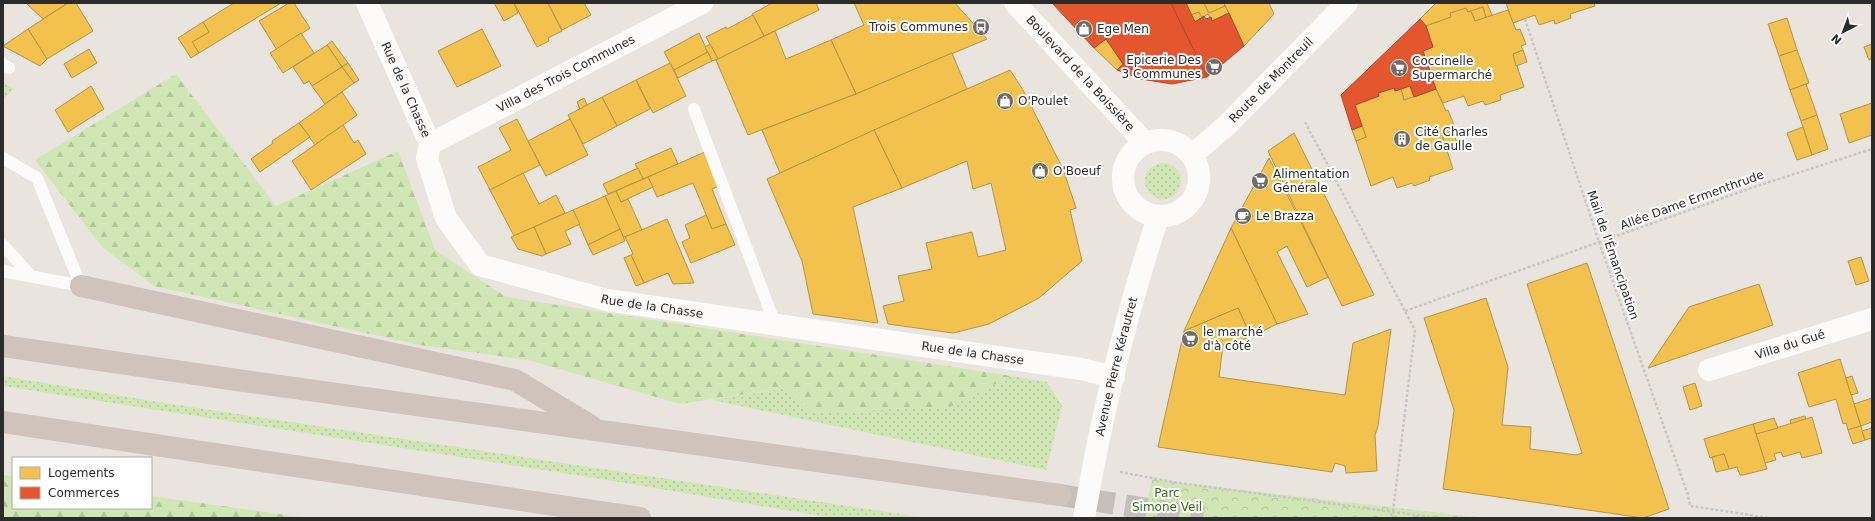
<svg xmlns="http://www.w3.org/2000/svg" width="1875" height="521" viewBox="0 0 1875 521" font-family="'DejaVu Sans',sans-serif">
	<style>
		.grass { fill: url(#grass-dots) }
		.forest { fill: url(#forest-firs) }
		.park { fill: url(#park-crowns) }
		.homes { fill: #f2c14e; stroke: #b69444 }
		.shops { fill: #e4572e; stroke: #ac4a2d }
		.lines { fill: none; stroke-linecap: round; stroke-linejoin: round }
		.motorway-tunnel { stroke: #c4bfbb; stroke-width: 22; stroke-dasharray: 22 11; stroke-linecap: butt }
		.path { stroke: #c8c7c7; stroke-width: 2.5; stroke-dasharray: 3 2; stroke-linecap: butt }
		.service { stroke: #fcfbfa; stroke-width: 12 }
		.minor { stroke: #fcfbfa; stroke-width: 22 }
		.secondary { stroke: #fcfbfa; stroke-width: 22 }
		.motorway { stroke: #d0c3bc; stroke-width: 22 }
		.labels { text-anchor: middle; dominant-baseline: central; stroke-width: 4; stroke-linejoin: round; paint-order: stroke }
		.poi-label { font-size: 12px; fill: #2b2b2b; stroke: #fff; text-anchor: start }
		.street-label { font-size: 12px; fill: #2b2b2b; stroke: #fff }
		.park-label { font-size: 12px; fill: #316e14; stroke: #fff }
	</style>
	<defs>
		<pattern id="grass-dots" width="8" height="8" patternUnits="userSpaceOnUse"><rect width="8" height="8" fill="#d0e7b5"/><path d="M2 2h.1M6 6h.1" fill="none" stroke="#b3c69c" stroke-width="1.8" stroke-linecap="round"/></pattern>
		<pattern id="forest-firs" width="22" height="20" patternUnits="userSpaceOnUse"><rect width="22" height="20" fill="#d0e7b5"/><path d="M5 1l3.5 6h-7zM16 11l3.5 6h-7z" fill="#b3c69c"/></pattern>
		<pattern id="park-crowns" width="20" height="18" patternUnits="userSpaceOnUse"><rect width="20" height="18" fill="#d0e7b5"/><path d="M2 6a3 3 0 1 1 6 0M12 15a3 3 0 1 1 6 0" fill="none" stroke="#b3c69c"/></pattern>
	</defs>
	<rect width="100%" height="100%" fill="#eae4df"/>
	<g class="grass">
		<polygon points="3,82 14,89 3,99"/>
		<circle cx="1163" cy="181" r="18"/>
		<polygon points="3,376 158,402 927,518 833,518 595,478 3,386"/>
		<polygon points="1011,376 1047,382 1062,406 1046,470 712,400 787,388 813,413 951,406"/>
	</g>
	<g class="forest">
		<polygon points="176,74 276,206 398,151 435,250 506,297 1011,376 952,406 813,413 787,388 680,404 528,360 420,345 154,286 102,247 35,160"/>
		<polygon points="3,475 13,476 13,508 151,508 151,496 308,518 3,518"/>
	</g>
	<polygon class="park" points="1152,479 1173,482 1485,518 1144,518"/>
	<g class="homes">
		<polygon points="26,3 68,3 43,19"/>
		<polygon points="68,3 76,3 93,31 47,59 28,29"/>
		<polygon points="234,3 281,3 199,53 192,42 209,32 203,22"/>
		<polygon points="289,3 294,3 310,28 277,50 259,21"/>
		<polygon points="494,3 514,3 518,13 504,21"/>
		<polygon points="514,3 548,3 562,31 548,38 549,41 537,47"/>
		<polygon points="548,3 584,3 591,15 562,30"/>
		<polygon points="772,3 816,3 819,10 764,36 752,14"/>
		<polygon points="854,3 955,3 987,39 856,94 831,40 864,25"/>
		<polygon points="1186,3 1204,3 1209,13 1225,6 1229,13 1212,21 1208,14 1201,18 1199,12 1191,15"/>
		<polygon points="1204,3 1224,3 1225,6 1209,13"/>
		<polygon points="1224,3 1269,3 1274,14 1244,46"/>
		<polygon points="1436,3 1487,3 1492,15 1486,18 1483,7 1426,26 1420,19"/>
		<polygon points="1506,3 1594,3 1595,6 1570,14 1571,18 1555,24 1554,20 1539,25 1535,15 1513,23"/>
		<polygon points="1483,7 1486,18 1475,21 1471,11"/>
		<polygon points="1466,8 1468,12 1471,11 1475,21 1508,10 1516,30 1520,29 1526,44 1521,46 1523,50 1513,54 1524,87 1500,95 1501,100 1485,105 1483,101 1468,106 1464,96 1443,103 1436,89 1423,51 1433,47 1426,26 1451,17 1450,13"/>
		<polygon points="1199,12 1202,18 1195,22 1191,15"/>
		<polygon points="753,15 764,36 718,59 706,37 726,27 727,29"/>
		<polygon points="1787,18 1797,50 1779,56 1768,24"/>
		<polygon points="203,22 209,32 192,42 199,53 191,58 178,38"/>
		<polygon points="28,29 47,59 40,66 3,46"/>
		<polygon points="482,29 501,66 457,87 438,51"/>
		<polygon points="775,31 786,59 831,40 856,94 748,135 716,60"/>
		<polygon points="301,33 314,53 283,73 270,53"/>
		<polygon points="699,33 708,52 674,70 664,52"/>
		<polygon points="1106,39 1123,64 1117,70 1094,48"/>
		<polygon points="332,41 348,63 342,67 327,45"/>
		<polygon points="710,44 718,59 712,61 705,47"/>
		<polygon points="1872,44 1872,58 1869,60 1864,47"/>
		<polygon points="327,45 342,67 312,86 309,81 304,84 293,67"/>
		<polygon points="89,49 97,63 72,78 64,64"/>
		<polygon points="1523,50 1527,62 1516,66 1513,54"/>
		<polygon points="1797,50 1809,83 1790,90 1779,56"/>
		<polygon points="708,52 712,61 678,78 674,70"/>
		<polygon points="952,53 967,89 780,173 762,130 856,94"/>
		<polygon points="348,63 359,80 354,83 342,67"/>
		<polygon points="670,63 686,96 653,113 636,80"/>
		<polygon points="342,67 354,83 325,104 312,86"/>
		<polygon points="1010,70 1023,90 1063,169 1076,208 1070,210 1082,261 1039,298 989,324 953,333 888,324 883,306 904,301 898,276 932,269 926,243 972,232 978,257 1006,250 991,183 973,189 967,161 902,188 874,130"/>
		<polygon points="636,80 650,109 617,126 602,97"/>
		<polygon points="1806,84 1817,115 1801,121 1790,90"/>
		<polygon points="91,86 104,109 68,132 55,110"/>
		<polygon points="1410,86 1414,97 1404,100 1401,89"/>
		<polygon points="1394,88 1395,91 1401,89 1404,100 1436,89 1446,111 1448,110 1454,125 1451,126 1453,131 1442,135 1453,169 1429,177 1430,180 1414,186 1412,183 1397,188 1393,177 1371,186 1356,141 1366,137 1355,105 1379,96 1378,93"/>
		<polygon points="342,92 357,115 315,145 299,123"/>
		<polygon points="602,97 617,126 583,144 568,115"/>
		<polygon points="584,98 587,105 580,109 577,102"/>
		<polygon points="1872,103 1872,135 1849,143 1840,114"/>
		<polygon points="1817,115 1828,149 1812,155 1801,121"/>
		<polygon points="517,119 540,165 490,190 478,167 511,150 499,128"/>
		<polygon points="570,119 588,155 546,176 528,141"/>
		<polygon points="299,123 310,137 260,172 251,159 273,143 272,141"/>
		<polygon points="343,125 354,143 358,140 366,154 311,190 292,161"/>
		<polygon points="1362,126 1366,137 1356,141 1352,130"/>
		<polygon points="1803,127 1812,155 1797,160 1787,133"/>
		<polygon points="874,130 902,188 853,207 878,323 813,314 802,261 767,179"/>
		<polygon points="1453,131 1457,143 1446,147 1442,135"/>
		<polygon points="1294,133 1374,295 1342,306 1268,151"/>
		<polygon points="671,148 678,164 643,179 635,164"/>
		<polygon points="705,152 719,186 712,189 726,224 712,229 693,183 657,197 648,177"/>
		<polygon points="1269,158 1328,277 1307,287 1287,246 1277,252 1308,314 1277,324 1231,228"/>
		<polygon points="638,168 643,179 608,194 603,184"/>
		<polygon points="523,173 539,204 556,195 565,213 514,236 490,190"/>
		<polygon points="648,177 653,187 621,202 616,191"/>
		<polygon points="616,191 621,202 628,199 642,230 625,237 622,235 605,196"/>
		<polygon points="605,196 620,229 588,245 573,210"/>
		<polygon points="573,210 580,224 565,231 571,244 546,254 534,227"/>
		<polygon points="706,215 712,229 726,224 735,245 691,263 682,242 690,238 685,225"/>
		<polygon points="667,219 694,283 673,284 668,273 644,283 631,255 633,254 625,237"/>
		<polygon points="534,227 546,254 542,256 518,249 511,237"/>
		<polygon points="1231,228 1277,324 1251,337 1238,308 1184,331"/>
		<polygon points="620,229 625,241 593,255 588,245"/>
		<polygon points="631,255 644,283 636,286 624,258"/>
		<polygon points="1861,257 1869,281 1856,285 1848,261"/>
		<polygon points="1587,263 1669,509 1643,518 1443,489 1454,410 1424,318 1486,298 1508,367 1502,425 1531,427 1530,449 1577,455 1582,453 1527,284"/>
		<polygon points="1759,284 1773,325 1648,368 1689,307"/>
		<polygon points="1238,308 1251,337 1223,345 1219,377 1345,395 1353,343 1391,329 1378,426 1375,435 1377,471 1346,473 1345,466 1335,463 1332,472 1158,447 1184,331"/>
		<polygon points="1840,359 1861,426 1848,430 1846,423 1843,424 1836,399 1809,407 1798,373"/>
		<polygon points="1852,376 1858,393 1851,395 1846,378"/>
		<polygon points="1695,383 1702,406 1690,410 1683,387"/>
		<polygon points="1872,398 1872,422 1861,426 1854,404"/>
		<polygon points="1805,416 1806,419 1791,424 1790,420"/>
		<polygon points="1812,417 1822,453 1802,458 1800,452 1783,457 1781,452 1774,454 1776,460 1765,463 1756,434"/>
		<polygon points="1774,418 1778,428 1756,434 1753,424"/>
		<polygon points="1753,424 1767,469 1743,475 1740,475 1737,467 1729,469 1724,454 1710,458 1704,439"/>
		<polygon points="1861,426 1865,440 1853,444 1848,430"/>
		<polygon points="1872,428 1872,438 1865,440 1862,431"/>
		<polygon points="1724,454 1729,469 1716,472 1712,457"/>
	</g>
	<g class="shops">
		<polygon points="1052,3 1171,3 1207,77 1172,84 1141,79 1117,70 1123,64 1106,39 1094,48"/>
		<polygon points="1171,3 1186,3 1195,22 1204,16 1206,19 1211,17 1212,21 1229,13 1244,46 1207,77"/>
		<polygon points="1420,19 1426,26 1433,47 1423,51 1436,89 1414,97 1410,86 1395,91 1394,88 1378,93 1379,96 1355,105 1362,126 1352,130 1341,95"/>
	</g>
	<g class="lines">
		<polyline class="motorway-tunnel" points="1060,495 1203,518"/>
		<g class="path">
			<polyline points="1525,19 1599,242 1688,495 1690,506 1769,518"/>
			<polyline points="1305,122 1415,330 1393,511 1390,518"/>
			<polyline points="1405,311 1760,185 1872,149"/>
			<polyline points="1120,472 1173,482 1438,518"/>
			<polyline points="1173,482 1174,518"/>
		</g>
		<g class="service">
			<polyline points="3,64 9,68"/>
			<polyline points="694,109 775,324"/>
			<polyline points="3,158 37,178 81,286"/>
			<polyline points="3,245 30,275"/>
			<polyline points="3,271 81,286"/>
		</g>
		<g class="minor">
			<path id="s1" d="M367,3L430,144L427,158L446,218L480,265L607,300L1081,369L1114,377"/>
			<path id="s2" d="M430,144L702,3"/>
			<path id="s3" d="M1709,370L1872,319"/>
		</g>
		<g class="secondary">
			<path id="s4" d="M1015,3L1145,143"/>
			<circle cx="1161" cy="178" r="38"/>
			<path id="s5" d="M1192,155L1226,126L1347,3"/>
			<path id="s6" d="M1084,518C1101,417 1126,315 1158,217"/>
		</g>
		<g class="motorway">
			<polyline points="81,286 515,380 591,426"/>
			<polyline points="3,346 251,382 1060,495"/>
			<polyline points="3,422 640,518"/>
		</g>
	</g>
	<defs>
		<g id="bus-disc" transform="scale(0.9)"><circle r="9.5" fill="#6e6c6a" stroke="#fff"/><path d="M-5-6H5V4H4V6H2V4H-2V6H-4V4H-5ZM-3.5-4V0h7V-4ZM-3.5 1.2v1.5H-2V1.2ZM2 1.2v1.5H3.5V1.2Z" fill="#fff"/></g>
		<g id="shop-disc" transform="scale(0.9)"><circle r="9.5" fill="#6e6c6a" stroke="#fff"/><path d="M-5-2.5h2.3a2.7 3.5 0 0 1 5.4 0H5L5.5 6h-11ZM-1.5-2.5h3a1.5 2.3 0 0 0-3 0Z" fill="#fff"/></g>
		<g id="supermarket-disc" transform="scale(0.9)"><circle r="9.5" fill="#6e6c6a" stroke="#fff"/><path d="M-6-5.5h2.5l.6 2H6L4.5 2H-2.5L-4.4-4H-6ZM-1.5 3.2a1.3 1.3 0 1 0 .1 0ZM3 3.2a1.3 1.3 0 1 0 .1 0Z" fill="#fff"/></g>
		<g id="building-disc" transform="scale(0.9)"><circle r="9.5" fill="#6e6c6a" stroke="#fff"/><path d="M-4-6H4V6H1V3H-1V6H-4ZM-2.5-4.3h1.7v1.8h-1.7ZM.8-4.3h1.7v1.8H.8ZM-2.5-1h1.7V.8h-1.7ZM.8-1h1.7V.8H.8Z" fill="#fff"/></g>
		<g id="cafe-disc" transform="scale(0.9)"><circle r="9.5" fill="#6e6c6a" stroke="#fff"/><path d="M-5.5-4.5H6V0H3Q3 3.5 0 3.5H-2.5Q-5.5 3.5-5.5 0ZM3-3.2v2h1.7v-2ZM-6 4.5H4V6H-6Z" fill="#fff"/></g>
	</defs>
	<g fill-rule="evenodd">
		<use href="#bus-disc" x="981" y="27"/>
		<use href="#shop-disc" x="1084" y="29"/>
		<use href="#supermarket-disc" x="1214" y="67"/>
		<use href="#supermarket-disc" x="1399" y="68"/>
		<use href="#shop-disc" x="1005" y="101"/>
		<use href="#building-disc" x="1402" y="139"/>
		<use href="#shop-disc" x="1040" y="171"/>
		<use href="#supermarket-disc" x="1260" y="181"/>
		<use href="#cafe-disc" x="1243" y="216"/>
		<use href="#supermarket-disc" x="1190" y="339"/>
	</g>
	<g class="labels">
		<g class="poi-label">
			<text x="968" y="27" text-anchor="end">Trois Communes</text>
			<text x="1097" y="29">Ege Men</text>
			<text x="1201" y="60" text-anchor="end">Epicerie Des<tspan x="1201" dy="14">3 Communes</tspan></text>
			<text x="1412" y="61">Coccinelle<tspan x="1412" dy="14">Supermarché</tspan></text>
			<text x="1018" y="101">O'Poulet</text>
			<text x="1415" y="132">Cité Charles<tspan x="1415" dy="14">de Gaulle</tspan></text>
			<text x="1053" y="171">O'Boeuf</text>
			<text x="1273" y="174">Alimentation<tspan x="1273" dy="14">Générale</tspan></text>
			<text x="1256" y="216">Le Brazza</text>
			<text x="1203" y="332">le marché<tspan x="1203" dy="14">d'à côté</tspan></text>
		</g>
		<g class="street-label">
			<text stroke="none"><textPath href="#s2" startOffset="153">Villa des Trois Communes</textPath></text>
			<text stroke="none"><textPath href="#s4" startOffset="96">Boulevard de la Boissière</textPath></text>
			<text stroke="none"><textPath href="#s5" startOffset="109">Route de Montreuil</textPath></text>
			<text stroke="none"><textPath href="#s1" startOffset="95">Rue de la Chasse</textPath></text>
			<text transform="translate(1692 200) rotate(-20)">Allée Dame Ermenthrude</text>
			<text transform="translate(1613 255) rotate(71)">Mail de l'Émancipation</text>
			<text stroke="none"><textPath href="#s1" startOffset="467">Rue de la Chasse</textPath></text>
			<text stroke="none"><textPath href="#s3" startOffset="85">Villa du Gué</textPath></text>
			<text stroke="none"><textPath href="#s1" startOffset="791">Rue de la Chasse</textPath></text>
			<text stroke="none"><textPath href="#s6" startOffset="155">Avenue Pierre Kérautret</textPath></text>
		</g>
		<g class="park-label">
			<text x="1167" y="493">Parc<tspan x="1167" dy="14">Simone Veil</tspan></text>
		</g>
	</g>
	<rect width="1875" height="521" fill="none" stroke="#2b2b2b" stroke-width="8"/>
	<rect x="12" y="457" width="140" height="52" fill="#ffffff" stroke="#aaaaaa"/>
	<rect x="20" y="467" width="20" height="12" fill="#f2c14e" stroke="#aaaaaa"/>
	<text x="48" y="477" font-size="12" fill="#2b2b2b">Logements</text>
	<rect x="20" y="487" width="20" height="12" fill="#e4572e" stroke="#aaaaaa"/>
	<text x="48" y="497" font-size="12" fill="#2b2b2b">Commerces</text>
	<g transform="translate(1843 32) rotate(222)" stroke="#ffffff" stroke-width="3" paint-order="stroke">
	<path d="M0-3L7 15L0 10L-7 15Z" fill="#2b2b2b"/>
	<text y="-6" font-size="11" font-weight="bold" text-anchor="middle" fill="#2b2b2b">N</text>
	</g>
</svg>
